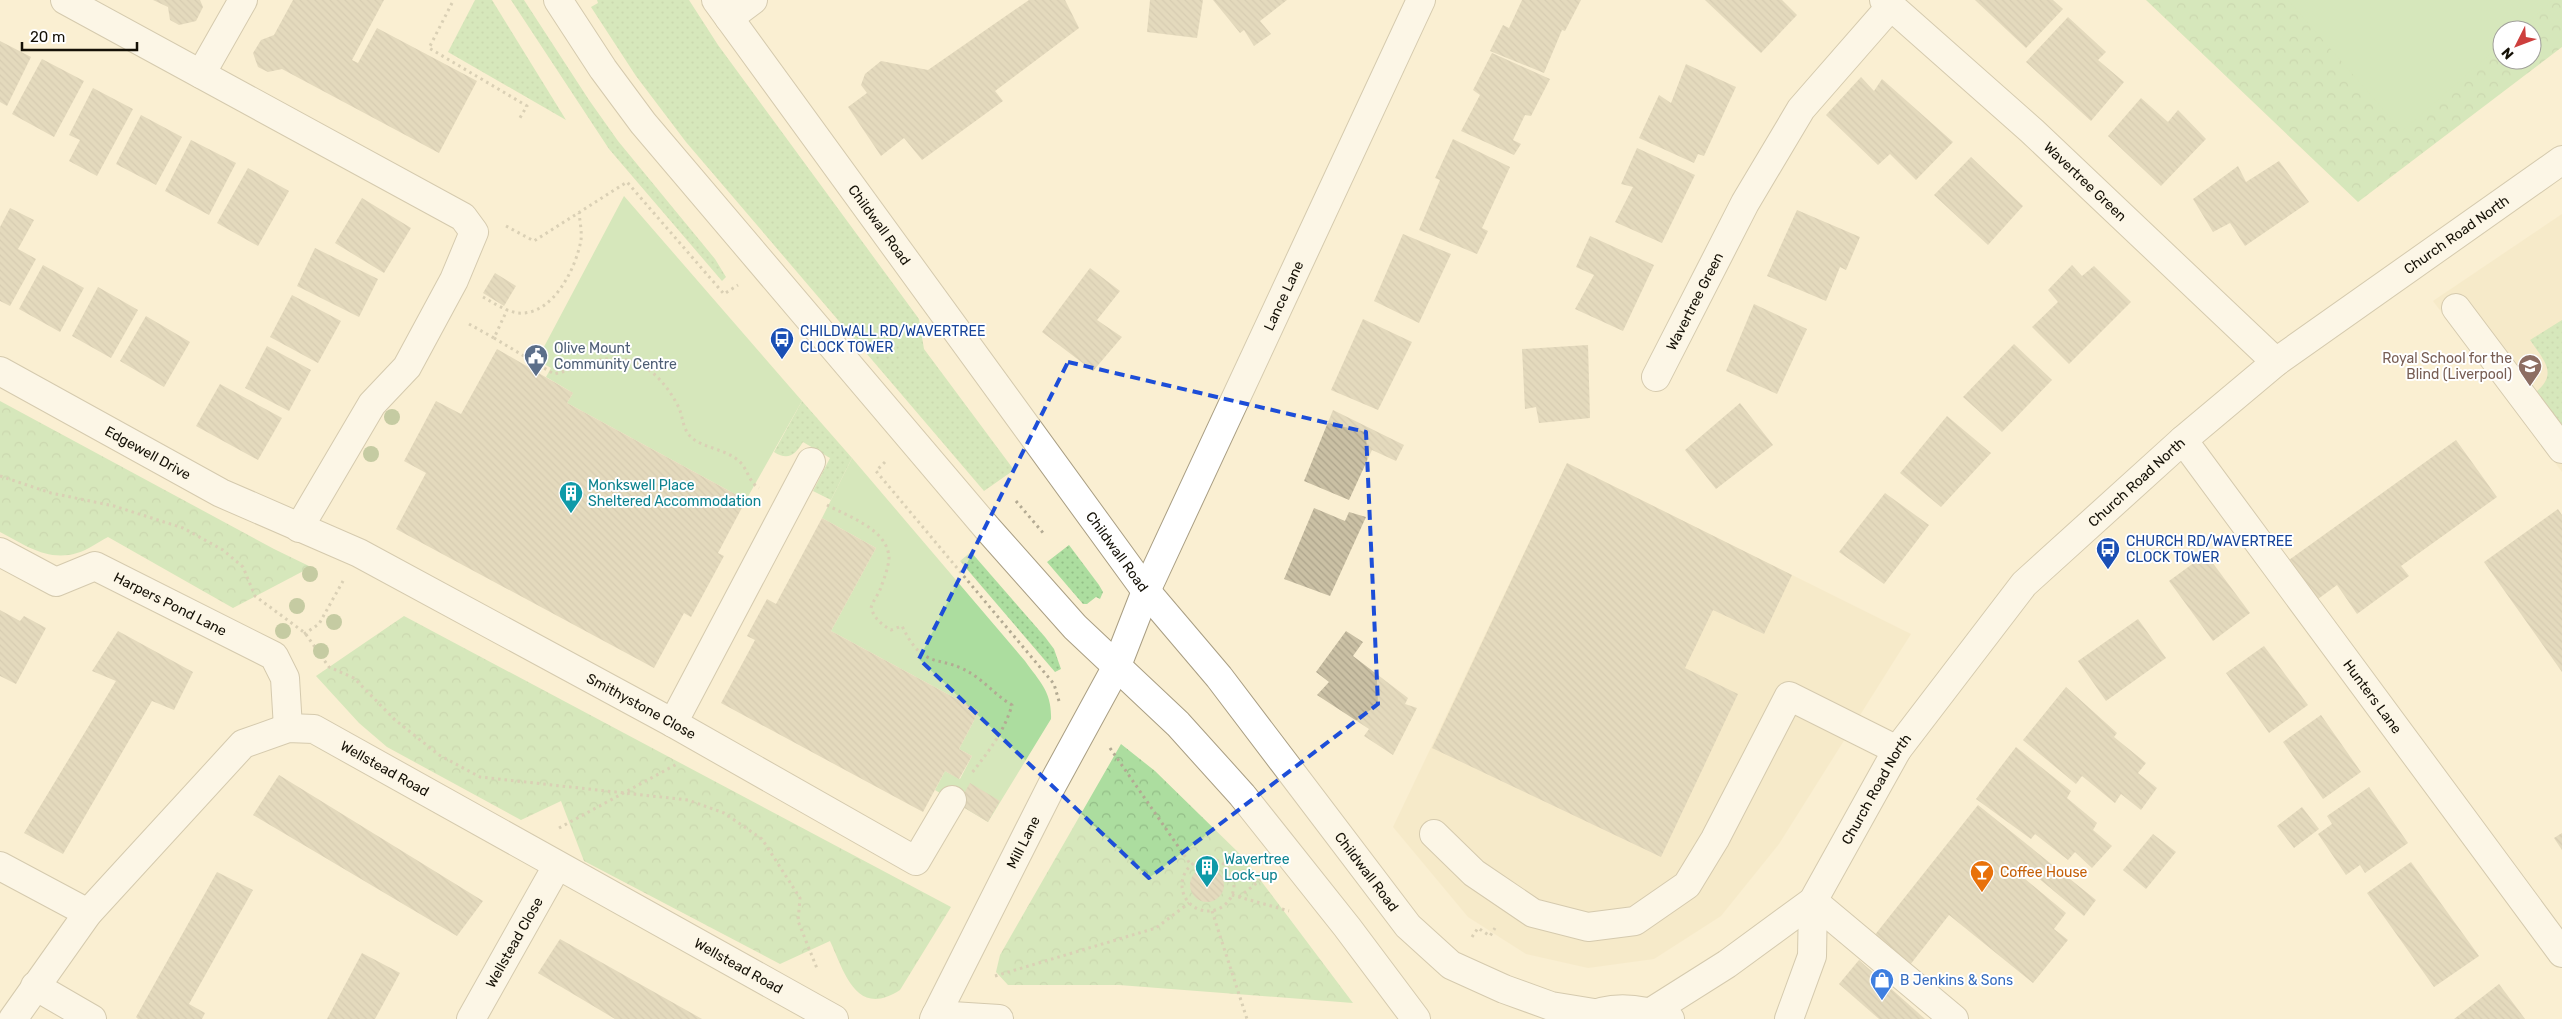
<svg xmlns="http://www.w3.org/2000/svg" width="2562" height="1019" viewBox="0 0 2562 1019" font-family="Rubik,sans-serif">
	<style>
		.built { fill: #f2e4bf }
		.grass { fill: url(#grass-dots) }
		.forest { fill: url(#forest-crowns); fill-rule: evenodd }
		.garden { fill: #acdd9f }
		.building { fill: url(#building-back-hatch) }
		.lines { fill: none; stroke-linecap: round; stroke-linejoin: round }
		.minor-casing { stroke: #a99e83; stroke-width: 30 }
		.major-casing { stroke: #a99e83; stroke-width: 30 }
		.path { stroke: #b3aa93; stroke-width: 3; stroke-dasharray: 2.5 4; stroke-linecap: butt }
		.minor { stroke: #fff; stroke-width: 28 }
		.major { stroke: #fff; stroke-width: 28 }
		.tree { fill: #859f68 }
		.marked { fill: none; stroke: #1d4ed8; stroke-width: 4; stroke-dasharray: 10 6; stroke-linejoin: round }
		.labels { text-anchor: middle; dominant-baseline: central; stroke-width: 4; stroke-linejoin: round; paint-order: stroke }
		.street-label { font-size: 14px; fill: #151107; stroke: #fff }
		.transit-label { font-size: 14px; fill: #164399; stroke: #fff; text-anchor: start }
		.service-label { font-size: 14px; fill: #4e5e75; stroke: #fff; text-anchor: start }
		.education-label { font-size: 14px; fill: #785e54; stroke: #fff; text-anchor: end }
		.culture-label { font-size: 14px; fill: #0d838f; stroke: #fff; text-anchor: start }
		.food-label { font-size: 14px; fill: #c56008; stroke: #fff; text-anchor: start }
		.shop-label { font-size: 14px; fill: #366cbe; stroke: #fff; text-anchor: start }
	</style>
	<defs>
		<pattern id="grass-dots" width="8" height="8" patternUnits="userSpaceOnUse" patternTransform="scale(1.25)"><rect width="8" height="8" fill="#acdd9f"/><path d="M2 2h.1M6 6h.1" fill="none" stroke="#93bd87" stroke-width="1.8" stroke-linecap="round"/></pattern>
		<pattern id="forest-crowns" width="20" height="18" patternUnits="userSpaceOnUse" patternTransform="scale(1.25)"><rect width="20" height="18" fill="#acdd9f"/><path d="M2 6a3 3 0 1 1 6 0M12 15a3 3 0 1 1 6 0" fill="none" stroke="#93bd87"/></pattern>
		<pattern id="building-back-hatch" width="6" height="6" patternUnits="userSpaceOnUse" patternTransform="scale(1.25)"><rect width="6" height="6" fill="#cac0a4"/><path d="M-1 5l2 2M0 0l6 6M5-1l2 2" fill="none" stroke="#ada48c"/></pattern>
	</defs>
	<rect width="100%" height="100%" fill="#faefd2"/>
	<g class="built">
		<polygon points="2562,214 2562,472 2433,301"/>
		<polygon points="1567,463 1911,634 1779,844 1721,916 1654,959 1588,968 1526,954 1468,917 1393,827"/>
	</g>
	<g class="grass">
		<polygon points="475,0 492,0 566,120 448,52"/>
		<polygon points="511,0 524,0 589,100 618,141 715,259 726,277 722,281 609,149"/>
		<polygon points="597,0 689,0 718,45 919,319 924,349 1014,470 984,491 686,142 636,76 591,7 598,3"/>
		<path d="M2562,320V435L2532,395C2559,375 2546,363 2530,340Z"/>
		<path d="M802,401L852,458L831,500L813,491L830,458L803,442C795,455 788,461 774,452Z"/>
		<polygon points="1069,545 1099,585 1103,592 1100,599 1096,597 1087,604 1083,604 1047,562"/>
		<polygon points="971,552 1045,637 1054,649 1061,669 1055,672 960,561"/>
	</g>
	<g class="forest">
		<path d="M2146,0H2562V47L2358,202ZM2502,30H2532V60H2502Z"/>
		<path d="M0,401L274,549L311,567L233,608L108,537C98,542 88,550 77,553C48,562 25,545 0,532Z"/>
		<path d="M404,616L951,907L900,990C856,1019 844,971 830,941L780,964L584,861L561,801L521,820L387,747L359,723L316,676Z"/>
		<polygon points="1121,744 1155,771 1243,857 1353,1003 1119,985 1008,985 996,972 1000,955"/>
	</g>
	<g class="garden">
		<polygon points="2288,0 2553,0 2519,30 2502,30 2502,44 2402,131"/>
		<polygon points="624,196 802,401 746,500 567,403 573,393 546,377 551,368 537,360"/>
		<path d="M852,458L1025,661C1040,682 1052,692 1051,719L988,822L935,790L945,771L960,779L972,756L959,749L979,711L831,631L876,548L822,518Z"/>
	</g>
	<g class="building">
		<polygon points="153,0 200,0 203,7 196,21 179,25 170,20 168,7"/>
		<polygon points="293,0 384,0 352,60 358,63 377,28 477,81 439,153 282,69 268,72 258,67 253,53 261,40 274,35"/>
		<polygon points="1029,0 1065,0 1079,28 995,91 1003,101 922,160 904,138 881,156 848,107 867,93 861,85 865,74 881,61 928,70"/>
		<polygon points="1150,0 1203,0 1197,38 1147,32"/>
		<polygon points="1213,0 1287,0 1260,21 1271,34 1254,46 1244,30 1240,33"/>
		<polygon points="1522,0 1581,0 1565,31 1562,30 1544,73 1490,51 1503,25 1509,28"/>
		<polygon points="1705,0 1782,0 1797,15 1761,53"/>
		<polygon points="1975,0 2053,0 2063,9 2026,48"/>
		<polygon points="2068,17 2106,52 2098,60 2124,82 2091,121 2026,62"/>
		<polygon points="0,41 31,57 7,106 0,102"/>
		<polygon points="1492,53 1550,79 1531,116 1525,115 1513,140 1521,144 1514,155 1461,131 1480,95 1473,90"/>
		<polygon points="42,59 84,81 54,137 12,114"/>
		<polygon points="1686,64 1736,87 1704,156 1698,154 1694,163 1639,138 1659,95 1671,103"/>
		<polygon points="1861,77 1874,91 1882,79 1953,142 1916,180 1890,154 1878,165 1826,115"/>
		<polygon points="93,88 133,109 97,176 69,161 80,140 69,135"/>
		<polygon points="2141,98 2168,122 2178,110 2206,139 2161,186 2108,136"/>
		<polygon points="141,115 182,137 156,185 116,164"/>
		<polygon points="1453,139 1510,167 1482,228 1488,231 1477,254 1419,230 1440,180 1435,178"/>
		<polygon points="191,140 236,163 209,215 165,191"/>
		<polygon points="1637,148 1695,175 1662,243 1615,222 1633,187 1621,184"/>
		<polygon points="1971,157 2023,206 1988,245 1934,195"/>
		<polygon points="2279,161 2309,202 2245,246 2230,223 2213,232 2193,199 2238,166 2246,182"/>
		<polygon points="248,168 289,191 258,246 217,223"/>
		<polygon points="362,198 411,228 384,273 335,243"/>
		<polygon points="10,208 34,220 18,249 36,259 10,306 0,301 0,227"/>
		<polygon points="1797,210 1860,237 1846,270 1840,267 1826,301 1767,276"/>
		<polygon points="1403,234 1451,254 1419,323 1374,301"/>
		<polygon points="1590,236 1654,265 1623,331 1575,309 1594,275 1576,267"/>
		<polygon points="315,248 378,279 359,317 297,286"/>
		<polygon points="43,265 84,288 60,332 19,309"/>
		<polygon points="2072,265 2082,276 2094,266 2131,302 2069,364 2032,327 2058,302 2048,290"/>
		<polygon points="1090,268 1120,291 1097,320 1122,337 1093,371 1042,332"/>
		<polygon points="495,273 516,286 504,306 483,293"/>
		<polygon points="98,287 138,310 111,358 72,336"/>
		<polygon points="292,295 341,321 318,363 270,337"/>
		<polygon points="1754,304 1807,329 1777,394 1726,371"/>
		<polygon points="146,316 190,342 164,387 120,361"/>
		<polygon points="1363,319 1412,342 1378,410 1331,390"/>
		<polygon points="2014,344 2052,380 2002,432 1963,397"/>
		<polygon points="1588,345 1590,418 1539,423 1536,407 1525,409 1522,349"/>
		<polygon points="267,346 311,370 289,411 245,388"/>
		<polygon points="497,349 573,393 567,403 746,500 718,553 724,556 691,617 684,613 654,668 396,529 426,473 404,461 436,401 461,414"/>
		<polygon points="220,384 282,418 258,460 196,426"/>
		<polygon points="1740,403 1773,445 1716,489 1685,450"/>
		<polygon points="1333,410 1404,445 1396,461 1372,450 1349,500 1304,481"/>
		<polygon points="1947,416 1991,453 1941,507 1900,473"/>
		<polygon points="2456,440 2497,497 2401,566 2409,576 2357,614 2337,585 2318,599 2289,560"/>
		<polygon points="1567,463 1792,575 1764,634 1713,610 1685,668 1738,694 1661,857 1432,748"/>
		<polygon points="1885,493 1929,525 1884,584 1839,552"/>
		<polygon points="1314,508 1345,521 1349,512 1366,517 1330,596 1284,579"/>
		<polygon points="2558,509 2562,515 2562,672 2484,562"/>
		<polygon points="822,518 876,548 831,631 979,711 959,749 972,756 959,779 945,771 923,812 721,703 755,640 747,636 767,599 776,604"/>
		<polygon points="2206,554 2250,613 2213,641 2169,581"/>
		<polygon points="0,610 20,621 24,616 46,628 16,684 0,676"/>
		<polygon points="2138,619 2166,658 2106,701 2078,661"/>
		<polygon points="118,631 193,672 174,710 152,701 63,854 24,833 116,681 92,671"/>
		<polygon points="1346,631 1363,642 1353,656 1408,698 1405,704 1417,708 1393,755 1364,736 1369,729 1317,695 1329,682 1316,672"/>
		<polygon points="2264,646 2308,705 2269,733 2226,673"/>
		<polygon points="2066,687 2117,733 2114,737 2146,763 2138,773 2157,788 2141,810 2121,794 2115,803 2082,776 2076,784 2023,740"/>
		<polygon points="2321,715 2361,772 2323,799 2283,742"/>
		<polygon points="2016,747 2071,791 2067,798 2097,823 2093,830 2112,846 2092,868 2075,852 2068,860 2035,834 2031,839 1976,799"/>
		<polygon points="279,775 483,901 457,936 253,815"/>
		<polygon points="970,783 1000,801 988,822 958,804"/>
		<polygon points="2369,787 2408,843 2365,873 2360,865 2346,875 2318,834 2332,824 2327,816"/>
		<polygon points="1978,805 2096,900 2084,916 2031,872 2025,879 2066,913 2054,929 2068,940 2033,983 1949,915 1910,965 1874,936"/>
		<polygon points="2302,807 2319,829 2294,848 2277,826"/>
		<polygon points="2562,833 2562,850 2554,838"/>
		<polygon points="2153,834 2176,852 2146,889 2123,870"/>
		<polygon points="2411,862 2479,956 2434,987 2367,893"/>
		<circle cx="1207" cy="885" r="17"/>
		<polygon points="217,872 253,890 189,1004 205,1013 202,1019 138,1019 136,1017"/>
		<polygon points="560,939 702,1019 615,1019 538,973"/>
		<polygon points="362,953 400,973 375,1019 327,1019"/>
		<polygon points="1859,960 1925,1019 1879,1019 1839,984"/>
		<polygon points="2499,984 2525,1019 2454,1019"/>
	</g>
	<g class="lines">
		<g class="minor-casing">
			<g id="minor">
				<polyline points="65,0 463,217 474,232 454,280 407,367 372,404 299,528"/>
				<path id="s1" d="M1884,0L2032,131L2276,362"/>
				<polyline points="729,18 753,0"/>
				<polyline points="201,74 243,0"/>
				<polyline points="2456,308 2562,449"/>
				<path id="s2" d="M0,371L221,493L359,553L673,723L916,861L952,800"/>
				<path id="s3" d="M1656,377L1745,203L1801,109L1891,6"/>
				<path id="s4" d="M2183,440L2562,953"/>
				<path id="s5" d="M0,552L56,582L95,566L274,656L285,678L288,728"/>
				<polyline points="673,723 811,462"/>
				<polyline points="1434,834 1474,873 1533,913 1588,927 1635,921 1687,885 1715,839 1789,696 1897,750"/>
				<polyline points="0,866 88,913"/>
				<polyline points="1813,901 1954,1019"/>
				<polyline points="35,986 92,1019"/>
				<path id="s6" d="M1651,1012L1727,964L1813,901L1897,750L2024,584L2183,440L2276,362L2562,160"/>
				<polyline points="936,1015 999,1019"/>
				<path id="s7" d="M13,1019L88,913L243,744L288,728L314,729L834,1019"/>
				<path id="s8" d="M471,1019L557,866"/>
				<path id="s9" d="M934,1019L1051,787L1116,668L1146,591L1421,0"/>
				<polyline points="1789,1019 1812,956 1813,901"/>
			</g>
		</g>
		<g class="major-casing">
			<g id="major">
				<polyline points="558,0 603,69 643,123 987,528 1075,627 1178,724 1242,795 1347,927 1416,1019"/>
				<path id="s10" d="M716,0L1146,591L1219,677L1408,926L1451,965L1504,989L1551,1006L1594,1013"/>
				<path d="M1583,1019C1611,1004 1641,1008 1670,1019"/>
			</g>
		</g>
		<g class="path">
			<polyline points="452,3 429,48 527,106 518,121"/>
			<polyline points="506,226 534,241 627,182 724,294 738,285"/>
			<path d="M483,297C494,303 505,311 518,313C553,316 576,268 581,240C582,232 580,222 579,213"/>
			<polyline points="469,324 494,338 507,310"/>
			<path d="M494,338L554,374C568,371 580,365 594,361C633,351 659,371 677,404C684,416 681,428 692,438C704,448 725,449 739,461C748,469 749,483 759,488"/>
			<polyline points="885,462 876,471 1054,684 1059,701"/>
			<polyline points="0,476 51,493 114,506 183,528 223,550 243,567 255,596 305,633 329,667 354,678 394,719 439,755 480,777 688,800 724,813 762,839 800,898 798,921 818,971"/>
			<polyline points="1016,501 1044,534"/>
			<path d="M827,505C849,517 887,529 889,557C889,566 884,579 881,587C879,594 873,600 871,608C875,619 881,624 891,630L902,626C925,674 941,652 975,676C988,685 998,697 1012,705C1004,732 989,751 971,774"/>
			<polyline points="304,634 319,624 343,581"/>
			<polyline points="1110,748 1191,865"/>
			<polyline points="559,828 677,764"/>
			<circle cx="1208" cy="885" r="26"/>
			<polyline points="1232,895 1289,911"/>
			<polyline points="1239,897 1264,877"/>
			<polyline points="1212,911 1247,1019"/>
			<polyline points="1472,937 1478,928 1490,936 1495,928"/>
			<polyline points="995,976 1156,928 1189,903"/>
		</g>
		<use href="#minor" class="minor"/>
		<use href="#major" class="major"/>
	</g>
	<g class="tree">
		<circle cx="392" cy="417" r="8"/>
		<circle cx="371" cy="454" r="8"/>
		<circle cx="310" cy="574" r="8"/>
		<circle cx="297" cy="606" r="8"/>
		<circle cx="334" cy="622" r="8"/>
		<circle cx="283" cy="631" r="8"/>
		<circle cx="321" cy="651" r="8"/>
	</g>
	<path d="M0 0H2562V1019H0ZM1068,362L1366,432L1378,704L1149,878L919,659Z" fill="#faefd2" fill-opacity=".55" fill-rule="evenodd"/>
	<path class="marked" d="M1068,362L1366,432L1378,704L1149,878L919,659Z"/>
	<defs>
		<g id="bus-pin" transform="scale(1.25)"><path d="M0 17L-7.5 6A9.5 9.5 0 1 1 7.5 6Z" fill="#1a4fb4" stroke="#fff"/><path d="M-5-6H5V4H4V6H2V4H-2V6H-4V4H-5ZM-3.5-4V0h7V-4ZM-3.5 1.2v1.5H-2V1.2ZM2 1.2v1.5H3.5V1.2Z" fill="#fff"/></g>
		<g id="civic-pin" transform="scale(1.25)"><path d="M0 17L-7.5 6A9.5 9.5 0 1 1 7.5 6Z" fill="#5c6f8a" stroke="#fff"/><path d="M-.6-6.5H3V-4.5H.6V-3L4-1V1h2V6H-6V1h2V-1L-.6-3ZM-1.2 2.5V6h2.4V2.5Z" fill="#fff"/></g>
		<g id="school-pin" transform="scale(1.25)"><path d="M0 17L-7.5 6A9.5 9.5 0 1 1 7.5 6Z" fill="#8d6e63" stroke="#fff"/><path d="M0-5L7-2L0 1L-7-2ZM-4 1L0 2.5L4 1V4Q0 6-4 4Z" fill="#fff"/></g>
		<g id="building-pin" transform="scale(1.25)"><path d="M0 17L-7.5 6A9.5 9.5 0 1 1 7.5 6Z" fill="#0f9aa8" stroke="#fff"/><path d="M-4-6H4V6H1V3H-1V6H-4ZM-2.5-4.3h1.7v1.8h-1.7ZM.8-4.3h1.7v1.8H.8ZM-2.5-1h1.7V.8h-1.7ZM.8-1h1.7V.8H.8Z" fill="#fff"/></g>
		<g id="bar-pin" transform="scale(1.25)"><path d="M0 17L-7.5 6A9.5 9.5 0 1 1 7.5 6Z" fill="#e8710a" stroke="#fff"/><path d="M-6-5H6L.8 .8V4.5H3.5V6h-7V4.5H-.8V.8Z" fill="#fff"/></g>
		<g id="shop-pin" transform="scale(1.25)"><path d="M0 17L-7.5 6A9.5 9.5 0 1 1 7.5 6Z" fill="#3f7fe0" stroke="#fff"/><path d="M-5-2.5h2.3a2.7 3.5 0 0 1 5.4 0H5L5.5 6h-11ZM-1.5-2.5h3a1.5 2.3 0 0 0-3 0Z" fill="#fff"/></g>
	</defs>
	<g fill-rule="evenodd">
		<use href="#bus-pin" x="782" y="339"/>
		<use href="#civic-pin" x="536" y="356"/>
		<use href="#school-pin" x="2530" y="366"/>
		<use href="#building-pin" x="571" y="493"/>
		<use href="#bus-pin" x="2108" y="549"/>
		<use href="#building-pin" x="1207" y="867"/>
		<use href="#bar-pin" x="1982" y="872"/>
		<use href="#shop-pin" x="1882" y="980"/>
	</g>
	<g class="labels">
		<g class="street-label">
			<text stroke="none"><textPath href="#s1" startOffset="271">Wavertree Green</textPath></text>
			<text stroke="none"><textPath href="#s10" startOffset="278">Childwall Road</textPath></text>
			<text stroke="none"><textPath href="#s6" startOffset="1135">Church Road North</textPath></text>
			<text stroke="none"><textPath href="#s9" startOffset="804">Lance Lane</textPath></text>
			<text stroke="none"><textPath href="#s3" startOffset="85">Wavertree Green</textPath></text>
			<text stroke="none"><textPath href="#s2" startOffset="169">Edgewell Drive</textPath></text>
			<text stroke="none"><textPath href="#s6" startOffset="730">Church Road North</textPath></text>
			<text stroke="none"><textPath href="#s10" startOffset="682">Childwall Road</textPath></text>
			<text stroke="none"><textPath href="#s5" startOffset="190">Harpers Pond Lane</textPath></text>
			<text stroke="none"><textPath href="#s4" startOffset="319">Hunters Lane</textPath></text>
			<text stroke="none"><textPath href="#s2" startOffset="724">Smithystone Close</textPath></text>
			<text stroke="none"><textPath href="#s7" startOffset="514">Wellstead Road</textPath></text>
			<text stroke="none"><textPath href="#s6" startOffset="325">Church Road North</textPath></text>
			<text stroke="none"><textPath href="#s9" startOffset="198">Mill Lane</textPath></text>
			<text stroke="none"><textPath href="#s10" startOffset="1088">Childwall Road</textPath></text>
			<text stroke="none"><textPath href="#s8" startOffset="88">Wellstead Close</textPath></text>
			<text stroke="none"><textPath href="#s7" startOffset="919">Wellstead Road</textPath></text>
		</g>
		<g class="transit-label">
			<text x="800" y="331">CHILDWALL RD/WAVERTREE<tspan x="800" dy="16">CLOCK TOWER</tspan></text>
			<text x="2126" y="541">CHURCH RD/WAVERTREE<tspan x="2126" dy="16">CLOCK TOWER</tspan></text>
		</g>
		<g class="service-label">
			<text x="554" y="348">Olive Mount<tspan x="554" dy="16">Community Centre</tspan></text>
		</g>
		<g class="education-label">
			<text x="2512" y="358">Royal School for the<tspan x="2512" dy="16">Blind (Liverpool)</tspan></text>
		</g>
		<g class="culture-label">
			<text x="588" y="485">Monkswell Place<tspan x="588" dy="16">Sheltered Accommodation</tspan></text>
			<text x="1224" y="859">Wavertree<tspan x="1224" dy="16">Lock-up</tspan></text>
		</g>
		<g class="food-label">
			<text x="2000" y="872">Coffee House</text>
		</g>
		<g class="shop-label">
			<text x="1900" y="980">B Jenkins &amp; Sons</text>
		</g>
	</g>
	<g transform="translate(2517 45) rotate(228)"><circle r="24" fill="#ffffff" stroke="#a1a09c"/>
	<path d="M0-4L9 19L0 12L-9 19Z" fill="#cd3f3d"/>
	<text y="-8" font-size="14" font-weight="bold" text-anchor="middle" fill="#151107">N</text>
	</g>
	<path d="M22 42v8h115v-8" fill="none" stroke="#151107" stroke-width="2.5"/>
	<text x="30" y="42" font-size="15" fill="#151107" stroke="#ffffff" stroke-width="4" paint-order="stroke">20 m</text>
</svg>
